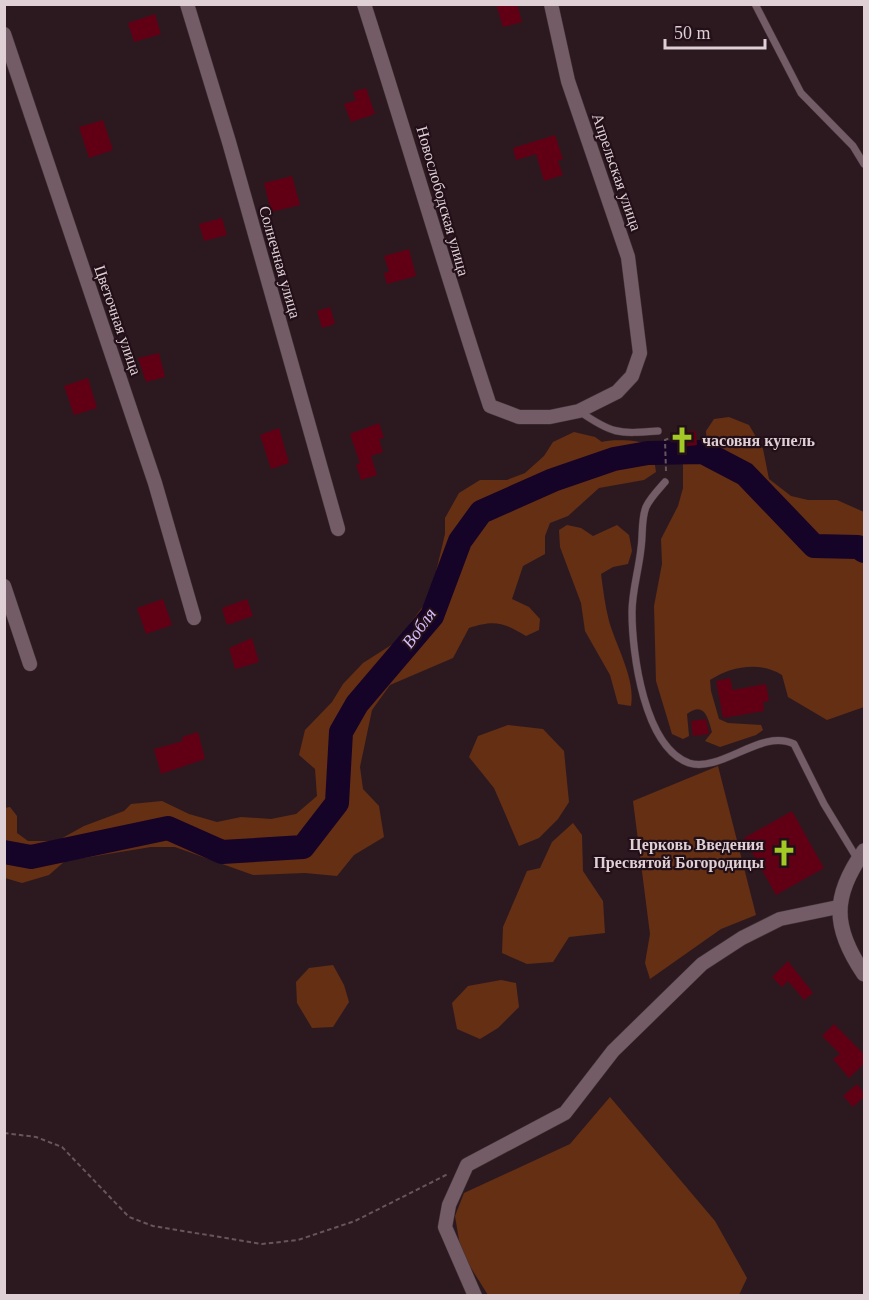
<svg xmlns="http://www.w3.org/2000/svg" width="869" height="1300" viewBox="0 0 869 1300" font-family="'Times New Roman',serif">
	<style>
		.green { fill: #652f13 }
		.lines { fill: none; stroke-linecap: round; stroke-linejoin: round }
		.river { stroke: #150328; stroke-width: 24 }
		.building { fill: #610014 }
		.lane-casing { stroke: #44353b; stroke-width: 8 }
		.street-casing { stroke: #44353b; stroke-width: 15 }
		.secondary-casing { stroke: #44353b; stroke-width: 16 }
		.path { stroke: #67555c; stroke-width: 2; stroke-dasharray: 4.5 3; stroke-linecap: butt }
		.lane { stroke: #735c65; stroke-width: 7 }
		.street { stroke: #735c65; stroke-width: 14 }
		.secondary { stroke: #735c65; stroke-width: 15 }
		.labels { text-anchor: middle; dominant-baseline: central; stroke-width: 4.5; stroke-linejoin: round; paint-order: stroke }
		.street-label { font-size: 16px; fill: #ded0d5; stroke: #220f17 }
		.poi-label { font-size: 16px; font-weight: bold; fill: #ded0d5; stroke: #220f17; text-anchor: start }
		.water-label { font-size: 18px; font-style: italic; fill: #d4bbfc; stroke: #220f17 }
	</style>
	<rect width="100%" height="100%" fill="#2c1920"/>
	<g class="green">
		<path d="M729,417L749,425L763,449L769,479L791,496L808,500H837L864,512V707L827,720L788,697L782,675C760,661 731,666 710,680L711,691L719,719L728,723L761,725L763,730L756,735L720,747L705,741L712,732C708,717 704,701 687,714L689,736L683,739L672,734L656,681L654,606L662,564L661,539L678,506L683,488V464L696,459L707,446L706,431L714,419Z"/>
		<path d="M574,432L595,437L602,442C612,439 644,440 652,446L656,472L644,480L599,488L568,516L550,523L545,536V554L523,566L512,599L529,607L540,619L539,630L526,636C503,622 494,620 469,628L453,658L390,685L372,710L360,767L363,789L379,806L384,837L354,855L337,876L305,873L253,875L175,847H151L65,861L49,875L22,883L5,878V808L10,807L17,816V833L28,841H57L84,826L124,811L131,804L162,801L189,814L217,822L241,817L271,819L296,814L317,796L315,769L299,755L305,730L332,702L343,684L363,663L396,642L430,597L445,534V518L459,493L480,480H507L525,473L544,456L553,442Z"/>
		<path d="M567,525L581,528L593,536L617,525L629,535L632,551L628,564L613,567L601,574C603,589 605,606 609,621C616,646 636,680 631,706L618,704L610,675L585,631L581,603L560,547L559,530Z"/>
		<polygon points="508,725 543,729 564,751 569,802 558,819 539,838 519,846 494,788 469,757 478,736"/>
		<polygon points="718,766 756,915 721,929 650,979 645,963 650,934 633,801"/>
		<polygon points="573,823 582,835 583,871 603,901 605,933 569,937 553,962 527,964 502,953 503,927 527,871 540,868 552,842"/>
		<polygon points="333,965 344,985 349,1002 333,1027 312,1028 297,1003 296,982 309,968"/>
		<polygon points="501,980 516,983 519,1007 498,1028 480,1039 457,1029 452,1003 468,986"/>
		<polygon points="610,1097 715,1221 747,1278 739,1295 488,1295 461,1252 455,1216 464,1193 570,1144"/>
	</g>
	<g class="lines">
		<polyline class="river" points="4,852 31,857 168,828 222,852 303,847 337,803 341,732 357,704 432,616 460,541 481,512 553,480 614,459 648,453 703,452 745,474 814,546 858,547 864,551"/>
	</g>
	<g class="building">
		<polygon points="496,4 517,4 522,22 503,27"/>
		<polygon points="155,14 161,34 134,42 128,23"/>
		<polygon points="366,88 375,114 351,122 344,104 356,100 353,92"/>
		<polygon points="103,120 113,150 89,158 79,127"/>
		<polygon points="555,135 563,159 558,161 563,175 544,181 536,154 516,160 513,148"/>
		<polygon points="292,176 300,205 271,212 264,183"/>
		<polygon points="222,218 227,235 204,241 199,224"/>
		<polygon points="409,249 416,276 387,284 384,273 389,272 384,256"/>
		<polygon points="330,307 335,324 322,328 317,311"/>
		<polygon points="159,353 165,377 146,382 138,358"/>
		<polygon points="88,378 97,408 74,415 64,386"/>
		<polygon points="379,423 384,438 379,439 383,452 371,456 377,475 361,480 356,464 360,463 350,434"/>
		<polygon points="279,428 289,463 271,469 260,435"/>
		<polygon points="696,431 697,445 680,447 679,432"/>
		<polygon points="163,599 172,625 146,634 137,608"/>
		<polygon points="247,599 253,616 227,625 222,608"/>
		<polygon points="252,638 259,662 235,669 229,648"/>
		<polygon points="730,678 733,690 766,684 769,701 763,702 764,711 723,718 716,681"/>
		<polygon points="706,719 709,734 693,736 691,721"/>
		<polygon points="198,732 205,759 161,774 154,749 183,741 182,737"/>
		<polygon points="792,811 824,868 776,895 744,838"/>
		<polygon points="788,961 813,993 804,1000 788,981 782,987 772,977"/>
		<polygon points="834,1024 864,1054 864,1064 849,1078 833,1059 840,1054 822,1036"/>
		<polygon points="857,1084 864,1093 864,1097 853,1107 843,1096"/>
	</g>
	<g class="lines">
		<g class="lane-casing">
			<g id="lane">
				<polyline points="755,4 801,93 853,146 864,164"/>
				<path d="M579,411C612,434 618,434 658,431"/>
				<path d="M665,482C659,489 650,498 646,507C641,519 643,536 641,548C639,569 632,591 632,612C632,653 644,747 689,763C721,773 762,728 794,744L824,804L858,860"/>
			</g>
		</g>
		<g class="street-casing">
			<g id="street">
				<polyline points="187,4 229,142 338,529"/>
				<path d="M364,4C407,138 446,273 490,406L519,417H550L579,411L617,392L632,376L640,353L628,257L568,81L551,4"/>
				<polyline points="4,34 155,483 194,618"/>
				<polyline points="4,586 30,664"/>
				<polyline points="475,1296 445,1227 449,1205 467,1165 565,1113 613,1051 702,964 742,938 780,919 838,907"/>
			</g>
		</g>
		<g class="secondary-casing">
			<path id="secondary" d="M864,851C832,896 832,927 864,974"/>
		</g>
		<g class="path">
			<polyline points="666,471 665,440 672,437"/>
			<polyline points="4,1133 36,1137 62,1147 129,1217 153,1226 262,1244 298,1240 355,1221 448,1174"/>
		</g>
		<use href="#lane" class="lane"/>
		<use href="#street" class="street"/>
		<use href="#secondary" class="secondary"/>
	</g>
	<defs>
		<g id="church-bare" transform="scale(2.07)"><path d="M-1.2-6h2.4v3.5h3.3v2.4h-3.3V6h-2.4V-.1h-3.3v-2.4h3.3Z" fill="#a3c927" stroke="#220f17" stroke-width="2.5" paint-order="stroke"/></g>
	</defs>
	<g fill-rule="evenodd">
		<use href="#church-bare" x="682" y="440"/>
		<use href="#church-bare" x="784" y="853"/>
	</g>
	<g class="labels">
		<g class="street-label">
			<text transform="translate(617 172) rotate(71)">Апрельская улица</text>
			<text transform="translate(443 201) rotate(74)">Новослободская улица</text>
			<text transform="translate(280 262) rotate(74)">Солнечная улица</text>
			<text transform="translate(118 320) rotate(71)">Цветочная улица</text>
		</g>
		<g class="poi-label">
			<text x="702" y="440">часовня купель</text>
			<text x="764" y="844" text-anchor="end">Церковь Введения<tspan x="764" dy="18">Пресвятой Богородицы</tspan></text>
		</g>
		<g class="water-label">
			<text transform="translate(419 628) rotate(-54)">Вобля</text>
		</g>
	</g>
	<rect width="869" height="1300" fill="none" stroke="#ded0d5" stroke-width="12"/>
	<path d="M665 39v9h100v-9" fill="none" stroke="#ded0d5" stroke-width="3"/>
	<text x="674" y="39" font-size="18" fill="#ded0d5" stroke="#220f17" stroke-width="4.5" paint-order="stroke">50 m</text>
</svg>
